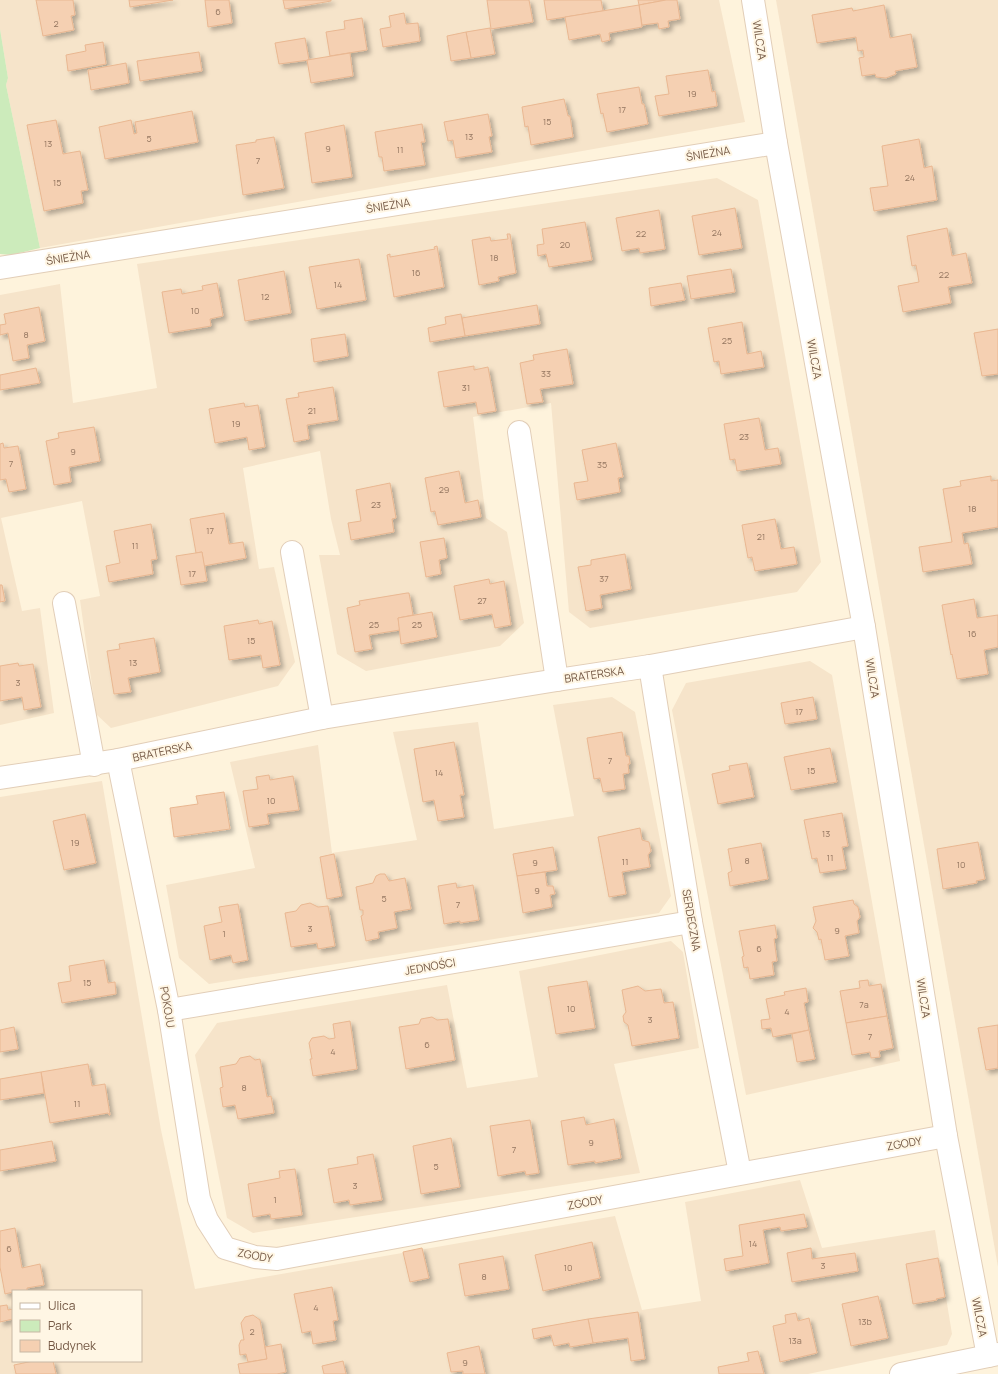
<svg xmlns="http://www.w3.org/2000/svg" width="998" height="1374" viewBox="0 0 998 1374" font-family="Manrope,sans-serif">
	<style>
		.residential { fill: #f6e4ca; fill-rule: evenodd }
		.green { fill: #ccebbb }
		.building { fill: #f5d0b2; stroke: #e9b791; filter: url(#shadow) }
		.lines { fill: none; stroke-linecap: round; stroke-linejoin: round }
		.minor-casing { stroke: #e2ceb8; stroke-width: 24 }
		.minor { stroke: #fff; stroke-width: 22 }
		.labels { text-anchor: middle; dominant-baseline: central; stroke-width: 4; stroke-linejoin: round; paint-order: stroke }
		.number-label { font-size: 9px; fill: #947660 }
		.street-label { font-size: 11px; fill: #745844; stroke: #fff6e4 }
	</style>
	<defs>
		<filter id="shadow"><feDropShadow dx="3.5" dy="3.5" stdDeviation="2" flood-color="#0004"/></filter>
	</defs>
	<rect width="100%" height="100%" fill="#fef3dc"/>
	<g class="residential">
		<polygon points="0,0 719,0 745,122 40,248 6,85 8,78 0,29"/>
		<polygon points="776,0 998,0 998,1267"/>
		<polygon points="717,178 758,200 821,562 797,592 590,628 569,612 551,403 473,417 486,518 507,532 524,623 500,646 366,671 337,654 319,555 340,555 331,519 320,451 243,468 259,569 274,567 295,662 278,686 111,728 96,714 80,600 100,596 82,501 1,518 22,611 40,608 54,713 0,725 0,295 60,284 73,403 157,388 137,264"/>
		<polygon points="810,661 832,675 900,1061 746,1095 672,710 686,683"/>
		<polygon points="612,697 635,712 671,896 659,913 209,984 179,958 166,885 255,868 230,762 318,745 332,853 417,840 393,732 478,722 494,829 574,816 553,705"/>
		<path d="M102,781L161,1130L195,1289L615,1216L642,1310L701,1301L685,1202L800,1180L822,1248L935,1230L952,1334L947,1345L808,1374H0V797ZM13,1291H141V1361H13Z"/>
		<polygon points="671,941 683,952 699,1048 614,1064 640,1173 253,1233 227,1218 195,1055 217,1023 447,985 467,1088 538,1077 519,971"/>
	</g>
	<polygon class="green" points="0,29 8,78 6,85 40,248 11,255 0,254"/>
	<g class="building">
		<polygon points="36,0 73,0 75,15 71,16 74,30 43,36"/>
		<polygon points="129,0 173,0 130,7"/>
		<polygon points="205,0 229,0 232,23 208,27"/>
		<polygon points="283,0 331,0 331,1 285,9"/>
		<polygon points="487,0 529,0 533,22 491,29"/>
		<polygon points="544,0 601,0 603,11 547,20"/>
		<polygon points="638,0 666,0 639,5"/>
		<polygon points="666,0 677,0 680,19 668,21 669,27 659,29 658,23 642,25 639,5"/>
		<polygon points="639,5 642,27 609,33 610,40 602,42 600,34 569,40 565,17"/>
		<polygon points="884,5 890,38 911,34 917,67 895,71 896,74 886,78 876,77 875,74 862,76 859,58 864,57 863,50 858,51 856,37 817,43 812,15 852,8 853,11"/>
		<polygon points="404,13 406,24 418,23 420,41 383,47 380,29 391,27 389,16"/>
		<polygon points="362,18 367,50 330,56 326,32 345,29 344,21"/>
		<polygon points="490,28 495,54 471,58 466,32"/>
		<polygon points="466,32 471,58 451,61 447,36"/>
		<polygon points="305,38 309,60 279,64 275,43"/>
		<polygon points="103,42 106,64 68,71 66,55 86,51 85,45"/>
		<polygon points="199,52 202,71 140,81 137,61"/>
		<polygon points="350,53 353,76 311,83 307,60"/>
		<polygon points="126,63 129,83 91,90 88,70"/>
		<polygon points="708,70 712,92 715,91 717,106 659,116 655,96 669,94 666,76"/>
		<polygon points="639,87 642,104 644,104 648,124 607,132 603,113 601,114 597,94"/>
		<polygon points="564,99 568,116 570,116 573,137 531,145 528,126 525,127 522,107"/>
		<polygon points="192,111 198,142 105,159 99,127 131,120 134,134 137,133 135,122"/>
		<polygon points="488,114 492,136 489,137 492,152 456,158 453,140 448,141 444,122"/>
		<polygon points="56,120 63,154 80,151 88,190 81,191 83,203 44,211 27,125"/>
		<polygon points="422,124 425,142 421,142 425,165 384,171 382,157 379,157 375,132"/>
		<polygon points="344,125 352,177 312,183 305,133"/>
		<polygon points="274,137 284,188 243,195 236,145 256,142 256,140"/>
		<polygon points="919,139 924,168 932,166 937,200 874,211 870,188 888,186 882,146"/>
		<polygon points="735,208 742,248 699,255 692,216"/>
		<polygon points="659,210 665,249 640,253 639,248 622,251 616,218"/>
		<polygon points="585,222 592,260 549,267 546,254 538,256 537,245 544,244 542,229"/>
		<polygon points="947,228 952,256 966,253 972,283 948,287 951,303 903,312 898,286 919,282 916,265 912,266 907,236"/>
		<polygon points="507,234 510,234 516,273 498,277 499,281 479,285 472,240 490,237 491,241 508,239"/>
		<polygon points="437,246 444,287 394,297 387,255 390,254 390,257 435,249 434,247"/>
		<polygon points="359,259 366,300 317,309 309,267"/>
		<polygon points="731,269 735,292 691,299 687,276"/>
		<polygon points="284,271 291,313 245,321 238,280"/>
		<polygon points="217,283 223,316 210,319 211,326 169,333 162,292 181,289 182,294 203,290 202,286"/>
		<polygon points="681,283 685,300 651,306 649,288"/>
		<polygon points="537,305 540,324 465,336 462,318"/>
		<polygon points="39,307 45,341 27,345 29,358 13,361 8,333 0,335 0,325 6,324 4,314"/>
		<polygon points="461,314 465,336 430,342 428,328 446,324 445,317"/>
		<polygon points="742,322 747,354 761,351 764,367 721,374 719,361 714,362 708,328"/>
		<polygon points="998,329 998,374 982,376 974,333"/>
		<polygon points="345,334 348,356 314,362 311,339"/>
		<polygon points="567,349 573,384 540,389 543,402 527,404 520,363 534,360 533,355"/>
		<polygon points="474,366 474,370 488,367 496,411 478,414 476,402 444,407 438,372"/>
		<polygon points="36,368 40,383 0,390 0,375"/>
		<polygon points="333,387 338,420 307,425 309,439 294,442 286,399 299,397 298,393"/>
		<polygon points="244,403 245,407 258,405 265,447 249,450 247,437 215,443 209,409"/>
		<polygon points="759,418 765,450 778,448 781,464 737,471 735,459 730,460 724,424"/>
		<polygon points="94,427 100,461 69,467 71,482 54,485 46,441 59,438 58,433"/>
		<polygon points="3,443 4,448 18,446 26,489 9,492 6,479 0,480 0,444"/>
		<polygon points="616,443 623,477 618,478 620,492 577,500 574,483 588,481 582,450"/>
		<polygon points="459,471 465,503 478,500 481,517 438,525 435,511 431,512 425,478"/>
		<polygon points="991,476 991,481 998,480 998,527 962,533 964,544 968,543 972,564 923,572 919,547 952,542 943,489 961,486 960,481"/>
		<polygon points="390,483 396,518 392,519 394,532 351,540 348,523 361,521 356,490"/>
		<polygon points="224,513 229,544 243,542 246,558 204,566 202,552 196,553 190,519"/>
		<polygon points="775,519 781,549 794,547 797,564 755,571 752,557 748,558 742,525"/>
		<polygon points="151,524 157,559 151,560 153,574 109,582 106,566 120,563 114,531"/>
		<polygon points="444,538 447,558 439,560 441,574 426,577 420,542"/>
		<polygon points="202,552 207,581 181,585 176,556"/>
		<polygon points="625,554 631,589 600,595 602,608 586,611 578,567 591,565 591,560"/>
		<polygon points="489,579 490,584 504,581 511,625 495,628 492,614 460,620 454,586"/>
		<polygon points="0,585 2,585 5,601 0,602"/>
		<polygon points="407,593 409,593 413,615 398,618 400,630 369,635 372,649 355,652 347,608 360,605 359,601"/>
		<polygon points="974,599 977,618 998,615 998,647 984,650 988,674 957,679 952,654 951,655 942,605"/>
		<polygon points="432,612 437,637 401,644 398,618"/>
		<polygon points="258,620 259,624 272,621 280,665 263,668 261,655 229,660 224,626"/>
		<polygon points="154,638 160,672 128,678 131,692 114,694 107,651 120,649 119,644"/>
		<polygon points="18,663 19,666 33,664 41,707 24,710 22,697 0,701 0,666"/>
		<polygon points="813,697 817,719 785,724 781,703"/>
		<polygon points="622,732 626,756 629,756 630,764 628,764 629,773 623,774 625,789 603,792 600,778 594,779 587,738"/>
		<polygon points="454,742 464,795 460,795 464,817 438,821 434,800 423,802 414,749"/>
		<polygon points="830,748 837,782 791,790 784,757"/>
		<polygon points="747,763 754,797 718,804 712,774 730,770 729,766"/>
		<polygon points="269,775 270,780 293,776 299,810 267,814 269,824 249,827 243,791 258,789 256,777"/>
		<polygon points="224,792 230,829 174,837 170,808 198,804 196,796"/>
		<polygon points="842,813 848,846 842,847 846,869 820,873 817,858 812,859 804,820"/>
		<polygon points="85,814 96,863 64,870 53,821"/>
		<polygon points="640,828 642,840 649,842 651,851 648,855 650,867 622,872 626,894 609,897 598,837"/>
		<polygon points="978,842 985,879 976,881 977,883 943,889 937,849"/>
		<polygon points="761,843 768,879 730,886 728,873 732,871 728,849"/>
		<polygon points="553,847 557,870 517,876 513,854"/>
		<polygon points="334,854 342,896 327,899 320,857"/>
		<polygon points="545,872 547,886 553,886 555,894 550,895 552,907 523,913 517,876"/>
		<polygon points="380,874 385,874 389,881 405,878 411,909 394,912 397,928 378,932 379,938 366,941 361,916 363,915 363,910 360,910 356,887 373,883 376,876"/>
		<polygon points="456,883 457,888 473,885 479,920 460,923 460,921 444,924 438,886"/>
		<polygon points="853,900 854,904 858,907 860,917 857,921 859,933 845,936 849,956 825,960 821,939 819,940 817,932 813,928 816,921 813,907"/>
		<polygon points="310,903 318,907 328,906 335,946 318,949 317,943 291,947 285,913 296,911 301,905"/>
		<polygon points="238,904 248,960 233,963 231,955 210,960 204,926 222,922 219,907"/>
		<polygon points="775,925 777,938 774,939 777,961 772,962 774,975 750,979 748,967 744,968 742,957 744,956 739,931"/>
		<polygon points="104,960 108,983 115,982 116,994 62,1003 58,983 71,981 69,966"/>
		<polygon points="868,980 869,986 881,984 887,1016 846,1023 840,991 860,988 859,981"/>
		<polygon points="587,981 595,1028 556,1034 548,987"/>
		<polygon points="638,986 645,991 661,989 664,1003 673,1002 679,1038 632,1046 628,1025 624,1022 623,1016 626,1012 622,990"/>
		<polygon points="806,988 808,1002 804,1003 809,1030 773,1037 771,1028 762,1029 761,1020 770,1019 766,999 785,995 784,992"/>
		<polygon points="887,1016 893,1048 879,1051 880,1057 871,1058 870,1052 852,1055 846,1023"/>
		<polygon points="432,1017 437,1020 448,1019 455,1060 406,1069 399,1027 419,1024 421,1019"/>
		<polygon points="350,1021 357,1069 313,1076 310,1059 312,1059 309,1043 312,1038 324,1036 329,1039 335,1038 333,1024"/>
		<polygon points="998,1025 998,1068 986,1070 978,1028"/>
		<polygon points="14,1027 18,1049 0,1052 0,1030"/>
		<polygon points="809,1030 815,1059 797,1062 792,1034"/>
		<polygon points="250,1056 255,1060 260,1059 267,1097 271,1096 274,1113 238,1119 235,1105 223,1107 220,1088 223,1087 220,1067 236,1064 240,1058"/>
		<polygon points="88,1064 92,1086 105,1084 110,1115 109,1115 108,1113 50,1123 41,1072"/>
		<polygon points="41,1072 44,1093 0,1100 0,1079"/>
		<polygon points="584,1117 586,1125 614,1119 621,1158 595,1163 595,1161 568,1165 561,1121"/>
		<polygon points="530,1120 539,1173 526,1175 525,1171 498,1176 490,1126"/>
		<polygon points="451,1138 460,1187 421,1194 413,1146"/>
		<polygon points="52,1141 56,1161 0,1171 0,1150"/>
		<polygon points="373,1154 382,1200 350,1205 349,1200 334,1203 328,1169 358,1164 357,1157"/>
		<polygon points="295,1169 302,1215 271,1219 270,1214 253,1217 248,1184 280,1178 279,1171"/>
		<polygon points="804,1214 807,1227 781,1231 780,1227 763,1230 769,1263 726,1271 724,1259 743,1256 739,1225"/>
		<polygon points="15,1228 22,1268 40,1264 44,1285 27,1288 27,1291 13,1291 13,1292 5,1294 0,1267 0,1231"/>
		<polygon points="592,1242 600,1278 543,1291 535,1255"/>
		<polygon points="422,1248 429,1278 410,1282 403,1252"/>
		<polygon points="811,1248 812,1259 855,1253 858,1271 792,1282 787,1253"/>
		<polygon points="503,1256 509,1289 465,1296 459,1264"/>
		<polygon points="938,1258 945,1297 936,1299 937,1300 913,1304 906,1264"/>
		<polygon points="332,1287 338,1320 333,1321 336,1340 313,1344 311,1331 302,1333 294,1294"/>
		<polygon points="878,1296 888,1338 851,1346 842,1304"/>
		<polygon points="7,1305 8,1310 13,1309 13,1319 0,1322 0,1306"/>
		<polygon points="638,1312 645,1359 631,1361 628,1338 593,1343 588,1319"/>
		<polygon points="796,1313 798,1321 809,1318 817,1353 780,1362 773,1326 786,1323 785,1315"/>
		<polygon points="253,1315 260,1320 267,1359 248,1362 246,1354 240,1355 239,1345 241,1340 244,1340 241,1323 245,1317"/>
		<polygon points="588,1319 593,1343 570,1347 569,1343 554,1346 551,1335 534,1339 532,1329"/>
		<polygon points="281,1344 286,1372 277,1374 240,1374 238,1364 267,1359 265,1347"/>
		<polygon points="479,1346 485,1374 463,1374 463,1371 451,1372 447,1353"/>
		<polygon points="758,1351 764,1374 719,1374 718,1367 749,1361 747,1353"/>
		<polygon points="33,1361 53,1361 56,1374 16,1374 14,1365"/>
		<polygon points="343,1361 346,1374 324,1374 322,1366"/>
	</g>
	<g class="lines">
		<g class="minor-casing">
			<g id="minor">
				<polyline points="753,0 776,143 864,627 946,1136 988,1356"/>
				<polyline points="0,268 776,143"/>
				<polyline points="519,432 557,680"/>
				<polyline points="292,552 322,718"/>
				<polyline points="64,603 94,765"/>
				<polyline points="650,666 691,922 740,1173"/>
				<polyline points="118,760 169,1010 199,1199 207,1220 225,1248 255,1257 277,1259 946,1136"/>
				<polyline points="0,778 118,760 322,718 557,680 650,666 864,627"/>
				<polyline points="169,1010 691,922"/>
				<polyline points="901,1374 998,1354"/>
			</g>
		</g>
		<use href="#minor" class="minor"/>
	</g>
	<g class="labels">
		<g class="number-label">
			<text x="218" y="11">6</text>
			<text x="56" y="23">2</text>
			<text x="692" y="93">19</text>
			<text x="622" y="109">17</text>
			<text x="547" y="121">15</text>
			<text x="469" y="136">13</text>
			<text x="149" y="138">5</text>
			<text x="48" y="143">13</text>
			<text x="328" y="148">9</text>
			<text x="400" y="149">11</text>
			<text x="258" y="160">7</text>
			<text x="910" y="177">24</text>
			<text x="57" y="182">15</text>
			<text x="717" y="232">24</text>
			<text x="641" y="233">22</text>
			<text x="565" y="244">20</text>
			<text x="494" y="257">18</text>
			<text x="416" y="272">16</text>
			<text x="944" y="274">22</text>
			<text x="338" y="284">14</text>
			<text x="265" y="296">12</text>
			<text x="195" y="310">10</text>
			<text x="26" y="334">8</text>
			<text x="727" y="340">25</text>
			<text x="546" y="373">33</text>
			<text x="466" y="387">31</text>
			<text x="312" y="410">21</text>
			<text x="236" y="423">19</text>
			<text x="744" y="436">23</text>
			<text x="73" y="451">9</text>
			<text x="11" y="463">7</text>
			<text x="602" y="464">35</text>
			<text x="444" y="489">29</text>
			<text x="376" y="504">23</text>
			<text x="972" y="508">18</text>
			<text x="210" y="530">17</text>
			<text x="761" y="536">21</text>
			<text x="135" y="545">11</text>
			<text x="192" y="573">17</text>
			<text x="604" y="578">37</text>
			<text x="482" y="600">27</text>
			<text x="374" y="624">25</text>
			<text x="417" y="624">25</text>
			<text x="972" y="633">16</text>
			<text x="251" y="640">15</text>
			<text x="133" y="662">13</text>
			<text x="18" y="682">3</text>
			<text x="799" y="711">17</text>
			<text x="610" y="760">7</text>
			<text x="811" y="770">15</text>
			<text x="439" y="772">14</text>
			<text x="271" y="800">10</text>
			<text x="826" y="833">13</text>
			<text x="75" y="842">19</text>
			<text x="830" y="857">11</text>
			<text x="747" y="860">8</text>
			<text x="625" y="861">11</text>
			<text x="535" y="862">9</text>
			<text x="961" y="864">10</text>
			<text x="537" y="890">9</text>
			<text x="384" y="898">5</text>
			<text x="458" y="904">7</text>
			<text x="310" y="928">3</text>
			<text x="837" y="930">9</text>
			<text x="224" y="933">1</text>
			<text x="759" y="948">6</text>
			<text x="87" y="982">15</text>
			<text x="864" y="1004">7a</text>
			<text x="571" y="1008">10</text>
			<text x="787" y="1011">4</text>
			<text x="650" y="1019">3</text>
			<text x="870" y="1036">7</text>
			<text x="427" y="1044">6</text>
			<text x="333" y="1051">4</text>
			<text x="244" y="1087">8</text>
			<text x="77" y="1103">11</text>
			<text x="591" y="1142">9</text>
			<text x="514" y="1149">7</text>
			<text x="436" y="1166">5</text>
			<text x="355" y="1185">3</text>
			<text x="275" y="1199">1</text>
			<text x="753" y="1243">14</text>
			<text x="9" y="1248">6</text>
			<text x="823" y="1265">3</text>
			<text x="568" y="1267">10</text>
			<text x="484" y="1276">8</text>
			<text x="316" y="1307">4</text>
			<text x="865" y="1321">13b</text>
			<text x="252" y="1331">2</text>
			<text x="795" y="1340">13a</text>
			<text x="465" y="1362">9</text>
		</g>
		<g class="street-label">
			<text transform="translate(760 40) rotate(81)">WILCZA</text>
			<text transform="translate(708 153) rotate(-9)">ŚNIEŻNA</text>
			<text transform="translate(388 205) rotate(-9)">ŚNIEŻNA</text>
			<text transform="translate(68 257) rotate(-9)">ŚNIEŻNA</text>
			<text transform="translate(815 359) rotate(80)">WILCZA</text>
			<text transform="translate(594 674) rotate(-8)">BRATERSKA</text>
			<text transform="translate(873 678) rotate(81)">WILCZA</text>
			<text transform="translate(162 751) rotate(-12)">BRATERSKA</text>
			<text transform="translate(692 920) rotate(80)">SERDECZNA</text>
			<text transform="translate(430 966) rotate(-10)">JEDNOŚCI</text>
			<text transform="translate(924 998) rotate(81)">WILCZA</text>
			<text transform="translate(168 1007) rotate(80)">POKOJU</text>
			<text transform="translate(904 1143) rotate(-10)">ZGODY</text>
			<text transform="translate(585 1202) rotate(-11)">ZGODY</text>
			<text transform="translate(255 1255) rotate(10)">ZGODY</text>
			<text transform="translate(980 1317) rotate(79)">WILCZA</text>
		</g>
	</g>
	<rect x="12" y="1290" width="130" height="72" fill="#fff6e4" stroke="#c7b7a4"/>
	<rect x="20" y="1303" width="20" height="6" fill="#ffffff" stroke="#c7b7a4"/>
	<text x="48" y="1310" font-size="12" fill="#745844">Ulica</text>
	<rect x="20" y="1320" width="20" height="12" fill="#ccebbb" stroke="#c7b7a4"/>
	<text x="48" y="1330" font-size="12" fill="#745844">Park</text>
	<rect x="20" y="1340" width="20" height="12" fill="#f5d0b2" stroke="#c7b7a4"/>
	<text x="48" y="1350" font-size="12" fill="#745844">Budynek</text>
</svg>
